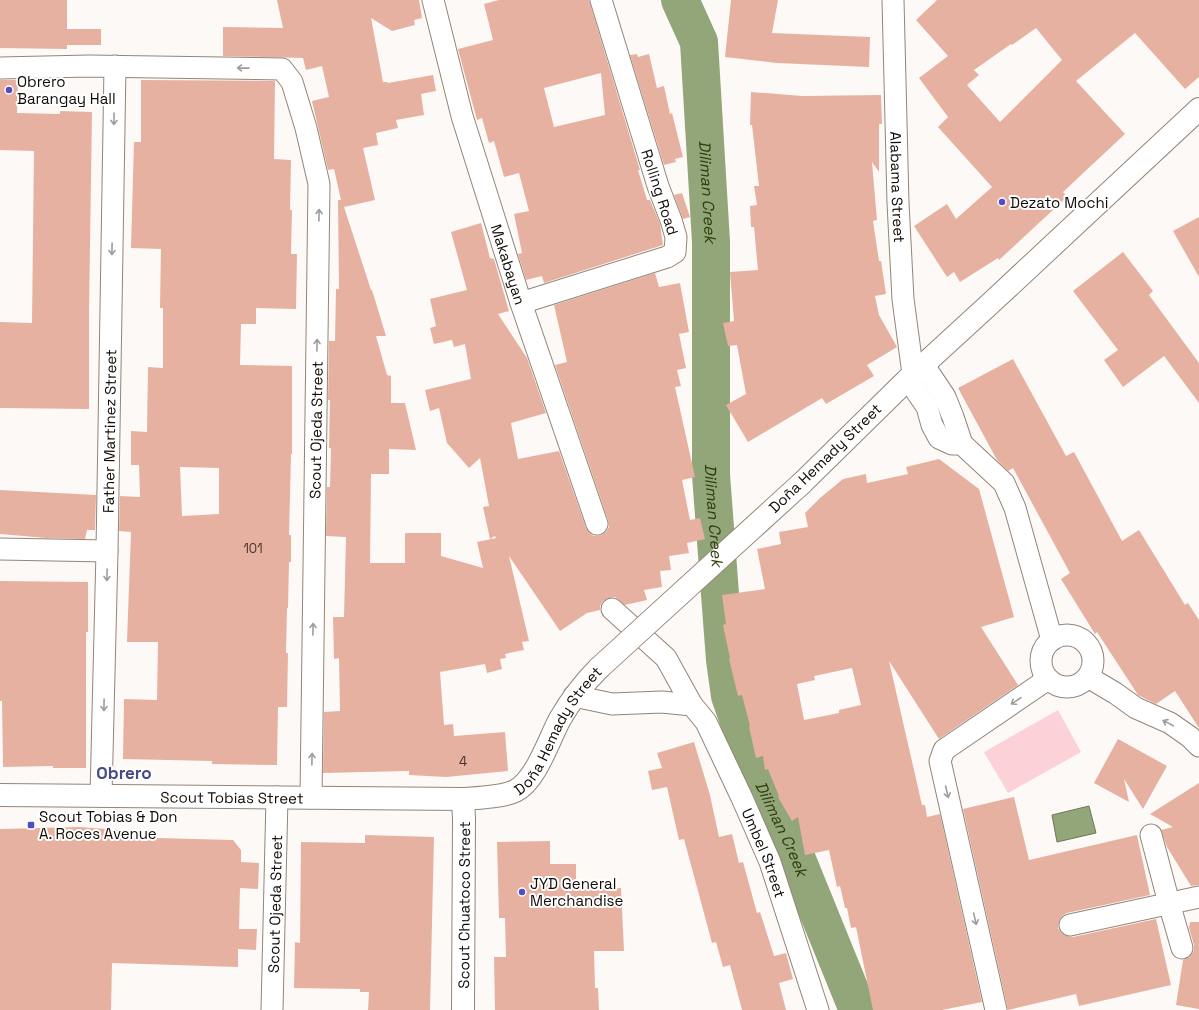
<svg xmlns="http://www.w3.org/2000/svg" width="1199" height="1010" viewBox="0 0 1199 1010" font-family="'Space Grotesk',sans-serif">
	<style>
		.green { fill: #fdd1d8 }
		.water { fill: #93a679; stroke: #6c7856 }
		.lines { fill: none; stroke-linecap: round; stroke-linejoin: round }
		.river { stroke: #93a679; stroke-width: 38 }
		.building { fill: #e7b1a1; fill-rule: evenodd }
		.minor-casing { stroke: #938578; stroke-width: 23 }
		.tertiary-casing { stroke: #938578; stroke-width: 24 }
		.minor { stroke: #fff; stroke-width: 21 }
		.tertiary { stroke: #fff; stroke-width: 22 }
		.tertiary-bridge-casing { stroke: #938578; stroke-width: 24; stroke-linecap: butt }
		.tertiary-bridge { stroke: #fff; stroke-width: 22 }
		.oneway { stroke: #9f9d9b }
		.poi-dot { fill: #504ec5; stroke: #fff; stroke-width: 1.5 }
		.labels { text-anchor: middle; dominant-baseline: central; stroke-width: 4; stroke-linejoin: round; paint-order: stroke }
		.number-label { font-size: 13px; fill: #46342d }
		.poi-label { font-size: 15px; fill: #100b06; stroke: #fff; text-anchor: start }
		.street-label { font-size: 15px; fill: #100b06; stroke: #fff }
		.water-label { font-size: 16px; font-style: italic; fill: #2d3e0a; stroke: #fff }
		.quarter-label { font-size: 17px; font-weight: bold; fill: #464b88; stroke: #fff }
	</style>
	<rect width="100%" height="100%" fill="#fdf9f6"/>
	<polygon class="green" points="1058,710 1081,752 1008,793 984,752"/>
	<polygon class="water" points="1089,806 1096,833 1057,842 1052,815"/>
	<g class="lines">
		<path class="river" id="s1" d="M680,0L699,42L711,242V475L725,660L730,696L761,784L793,850L858,1010"/>
	</g>
	<g class="building">
		<polygon points="0,0 67,0 67,29 101,29 101,45 67,45 67,49 0,48"/>
		<polygon points="277,0 419,0 422,18 414,20 415,25 392,31 371,18 383,82 387,82 388,83 433,75 436,91 421,94 424,115 396,120 398,128 376,133 378,145 363,148 375,200 344,207 371,290 372,290 386,336 376,336 387,375 391,376 391,403 405,403 416,450 389,449 389,474 371,474 370,563 405,563 405,533 441,533 441,556 483,568 477,542 496,538 495,536 490,539 483,507 489,506 480,458 469,468 447,443 439,408 430,411 425,390 471,379 465,344 454,347 452,340 434,344 430,328 436,326 430,299 467,290 451,232 481,223 490,258 494,259 509,311 498,314 527,358 546,413 511,423 518,459 559,451 586,528 589,533 594,536 601,535 606,532 609,527 608,520 555,365 567,362 554,305 655,273 659,287 680,283 689,332 679,334 686,368 677,370 681,386 675,387 695,477 682,480 690,520 700,518 705,539 687,543 689,553 669,556 671,570 660,571 662,587 644,590 647,600 625,605 615,597 608,598 603,601 600,606 600,610 587,613 560,631 509,556 529,641 522,642 524,650 505,654 506,658 500,659 502,669 487,673 485,664 440,672 444,725 453,724 454,736 505,732 508,771 446,777 409,775 409,771 323,773 324,712 340,711 339,658 334,659 333,617 344,617 346,537 326,536 327,487 330,487 331,448 329,448 330,400 328,400 329,341 335,341 336,289 339,289 338,200 341,200 334,169 328,170 312,101 329,97 322,66 306,70 303,58 223,56 223,27 283,28"/>
		<path d="M499,0H589L640,170H638L647,200H650L660,224L663,245L544,283L542,276L526,280L518,254L522,253L514,214L529,211L519,173L504,177L494,141L489,143L482,118L477,120L458,49L493,40L484,4ZM601,73L605,115L554,127L544,88Z"/>
		<polygon points="731,0 778,0 772,33 870,37 869,67 777,63 725,57"/>
		<path d="M937,0H1199V77L1185,89L1135,33L1076,81L1125,134L1063,192L1067,197L999,260L998,258L960,282L954,272L947,277L914,226L947,204L956,219L992,187L938,127L948,117L919,78L948,56L916,20ZM1036,28L1062,60L1000,122L967,85L979,75L974,70L1011,44L1012,45Z"/>
		<polygon points="637,54 638,57 649,54 657,88 664,86 670,114 672,113 683,157 675,159 676,162 664,165 630,55"/>
		<polygon points="0,80 18,80 17,113 60,114 60,111 92,112 89,312 89,409 0,408 0,322 32,323 34,151 0,150"/>
		<path d="M141,80L275,81L274,159L291,160L290,210H292L291,254H297L296,309L256,308V324H241L240,365L292,366V454H291L289,535H291V562H289L288,608H287L286,653H288L287,707H278L277,765L212,764V761L123,759L124,699L157,700L158,642H127L131,532L119,531L120,496L140,497L139,465H131V431L147,432L148,367L163,368V308H160L161,249L131,248L134,142H141ZM180,467L219,468V514L182,516Z"/>
		<polygon points="751,92 802,96 881,95 882,124 879,124 879,172 872,162 877,220 873,221 879,261 881,261 886,294 875,296 879,315 897,347 867,365 874,376 826,404 822,398 748,442 726,405 746,394 737,345 728,346 723,323 734,321 730,272 758,270 754,227 751,227 750,206 757,205 754,186 759,186 752,125 750,125"/>
		<polygon points="682,193 690,217 683,219 674,195"/>
		<polygon points="1199,217 1199,277 1173,231"/>
		<polygon points="1123,252 1153,291 1149,295 1199,363 1199,403 1164,356 1123,387 1104,360 1118,350 1073,291"/>
		<polygon points="1013,359 1066,456 1074,452 1122,541 1139,530 1185,605 1188,603 1199,620 1199,728 1175,691 1156,704 1138,695 1097,632 1095,634 1061,579 1070,573 1013,468 1008,471 997,460 958,388"/>
		<path d="M939,459L979,489L1014,617L981,627L1018,685L939,739L889,661L922,805H925L927,817L940,814L982,1002L942,1010H873L856,927L851,928L847,908H845L840,886L837,887L829,850L805,855L798,817L792,821L778,797L779,796L768,769L765,770L763,756L756,758L749,727L750,726L742,695L738,696L729,659L730,658L723,625L726,624L722,595L765,589L757,549L781,544L779,532L808,527L805,513L820,498L843,479L866,474L867,483L908,474L906,467ZM852,668L861,705L839,710V713L804,720L797,684L815,680L814,676Z"/>
		<polygon points="0,490 96,495 95,530 87,530 85,539 46,538 0,534"/>
		<polygon points="0,581 88,582 88,632 86,632 86,768 53,768 53,766 3,767 2,701 0,701"/>
		<polygon points="1118,739 1167,766 1143,809 1124,779 1129,802 1094,783"/>
		<polygon points="694,742 710,795 719,837 732,834 739,863 743,862 757,913 760,912 774,956 786,953 793,979 779,983 786,1010 742,1010 730,965 723,967 716,942 712,943 684,839 679,840 667,787 652,790 648,771 662,768 657,753"/>
		<polygon points="1199,783 1199,885 1191,886 1167,847 1161,830 1173,827 1150,814"/>
		<polygon points="1014,797 1029,860 1137,835 1150,895 1067,913 1062,916 1059,921 1058,928 1061,933 1066,936 1073,937 1156,919 1171,985 1079,1006 1076,994 1008,1010 963,809"/>
		<polygon points="79,827 120,830 120,837 233,840 241,850 241,862 259,863 258,889 240,888 239,929 257,929 256,950 238,949 238,967 112,963 111,1010 0,1010 0,829"/>
		<polygon points="365,835 434,837 430,1010 368,1010 369,992 360,992 360,989 294,988 295,942 300,943 301,842 365,843"/>
		<polygon points="550,841 550,864 576,864 576,889 621,888 624,951 594,951 595,988 598,988 599,1010 495,1010 494,957 506,957 505,918 499,918 497,842"/>
		<polygon points="1190,922 1199,922 1199,1009 1176,1005 1183,960 1190,957 1194,950 1194,945 1189,928"/>
	</g>
	<g class="lines">
		<g class="minor-casing">
			<g id="minor">
				<path id="s2" d="M433,0L462,116L521,303L597,524"/>
				<path id="s3" d="M893,0L898,203L903,299L913,374"/>
				<polyline points="0,68 89,66 282,69 292,82 306,128 319,184 311,798"/>
				<polyline points="521,303 667,257 675,252 676,237 671,220 658,186 601,0"/>
				<polyline points="923,364 945,397 953,417 962,444 1004,483 1015,508 1052,640"/>
				<polyline points="908,379 927,407 932,425 939,438 952,444 962,444"/>
				<polyline points="0,549 107,551"/>
				<path id="s4" d="M612,609L666,658L692,705L706,722L742,798L770,862L818,1010"/>
				<circle cx="1067" cy="661" r="26"/>
				<polyline points="1088,677 1115,693 1136,708 1170,723 1190,737 1199,746"/>
				<polyline points="574,696 612,704 662,702 692,705"/>
				<path id="s5" d="M101,796L107,551L115,66"/>
				<polyline points="1151,835 1169,903 1182,948"/>
				<polyline points="1070,925 1199,897"/>
				<path id="s6" d="M272,1010L277,797"/>
				<polyline points="996,1010 940,761 944,750 1048,679"/>
			</g>
		</g>
		<g class="tertiary-casing">
			<g id="tertiary">
				<polyline points="802,483 908,379 992,302 1199,109"/>
				<path id="s7" d="M0,795L463,799C477,798 503,797 515,791C536,781 549,739 560,719C571,700 583,684 599,668"/>
				<path id="s8" d="M463,1010L464,819L463,799"/>
			</g>
		</g>
		<use href="#minor" class="minor"/>
		<use href="#tertiary" class="tertiary"/>
		<g class="tertiary-bridge-casing">
			<polyline id="tertiary-bridge" points="599,668 802,483"/>
		</g>
		<use href="#tertiary-bridge" class="tertiary-bridge"/>
	</g>
	<defs><path id="oneway-shaft" d="M-6 0H5M1.5-3L5.5 0L1.5 3" fill="none" stroke-width="1.6" stroke-linecap="round" stroke-linejoin="round"/></defs>
	<g class="oneway">
		<use href="#oneway-shaft" transform="translate(243 68) rotate(-179)"/>
		<use href="#oneway-shaft" transform="translate(114 119) rotate(91)"/>
		<use href="#oneway-shaft" transform="translate(319 215) rotate(-89)"/>
		<use href="#oneway-shaft" transform="translate(112 249) rotate(91)"/>
		<use href="#oneway-shaft" transform="translate(317 345) rotate(-89)"/>
		<use href="#oneway-shaft" transform="translate(107 575) rotate(91)"/>
		<use href="#oneway-shaft" transform="translate(313 629) rotate(-89)"/>
		<use href="#oneway-shaft" transform="translate(1016 701) rotate(146)"/>
		<use href="#oneway-shaft" transform="translate(104 705) rotate(91)"/>
		<use href="#oneway-shaft" transform="translate(1168 723) rotate(-152)"/>
		<use href="#oneway-shaft" transform="translate(312 759) rotate(-89)"/>
		<use href="#oneway-shaft" transform="translate(947 792) rotate(77)"/>
		<use href="#oneway-shaft" transform="translate(975 919) rotate(77)"/>
	</g>
	<g class="poi-dot">
		<circle cx="9" cy="90" r="4"/>
		<circle cx="1002" cy="202" r="4"/>
		<rect x="27" y="821" width="8" height="8" rx="2"/>
		<circle cx="522" cy="892" r="4"/>
	</g>
	<g class="labels">
		<g class="number-label">
			<text x="253" y="548">101</text>
			<text x="463" y="761">4</text>
		</g>
		<g class="poi-label">
			<text x="17" y="81">Obrero<tspan x="17" dy="17">Barangay Hall</tspan></text>
			<text x="1010" y="202">Dezato Mochi</text>
			<text x="39" y="816">Scout Tobias &amp; Don<tspan x="39" dy="17">A. Roces Avenue</tspan></text>
			<text x="530" y="883">JYD General<tspan x="530" dy="17">Merchandise</tspan></text>
		</g>
		<g class="street-label">
			<text stroke="none"><textPath href="#s3" startOffset="187">Alabama Street</textPath></text>
			<text transform="translate(660 192) rotate(72)">Rolling Road</text>
			<text stroke="none"><textPath href="#s2" startOffset="275">Makabayan</textPath></text>
			<text transform="translate(316 430) rotate(-89)">Scout Ojeda Street</text>
			<text stroke="none"><textPath href="#s5" startOffset="365">Father Martinez Street</textPath></text>
			<text transform="translate(825 458) rotate(-44)">Doña Hemady Street</text>
			<text stroke="none"><textPath href="#s7" startOffset="591">Doña Hemady Street</textPath></text>
			<text stroke="none"><textPath href="#s7" startOffset="232">Scout Tobias Street</textPath></text>
			<text stroke="none"><textPath href="#s4" startOffset="292">Umbel Street</textPath></text>
			<text stroke="none"><textPath href="#s6" startOffset="106">Scout Ojeda Street</textPath></text>
			<text stroke="none"><textPath href="#s8" startOffset="105">Scout Chuatoco Street</textPath></text>
		</g>
		<g class="water-label">
			<text stroke="none"><textPath href="#s1" startOffset="196">Diliman Creek</textPath></text>
			<text stroke="none"><textPath href="#s1" startOffset="520">Diliman Creek</textPath></text>
			<text stroke="none"><textPath href="#s1" startOffset="844">Diliman Creek</textPath></text>
		</g>
		<g class="quarter-label">
			<text x="124" y="773">Obrero</text>
		</g>
	</g>
</svg>
